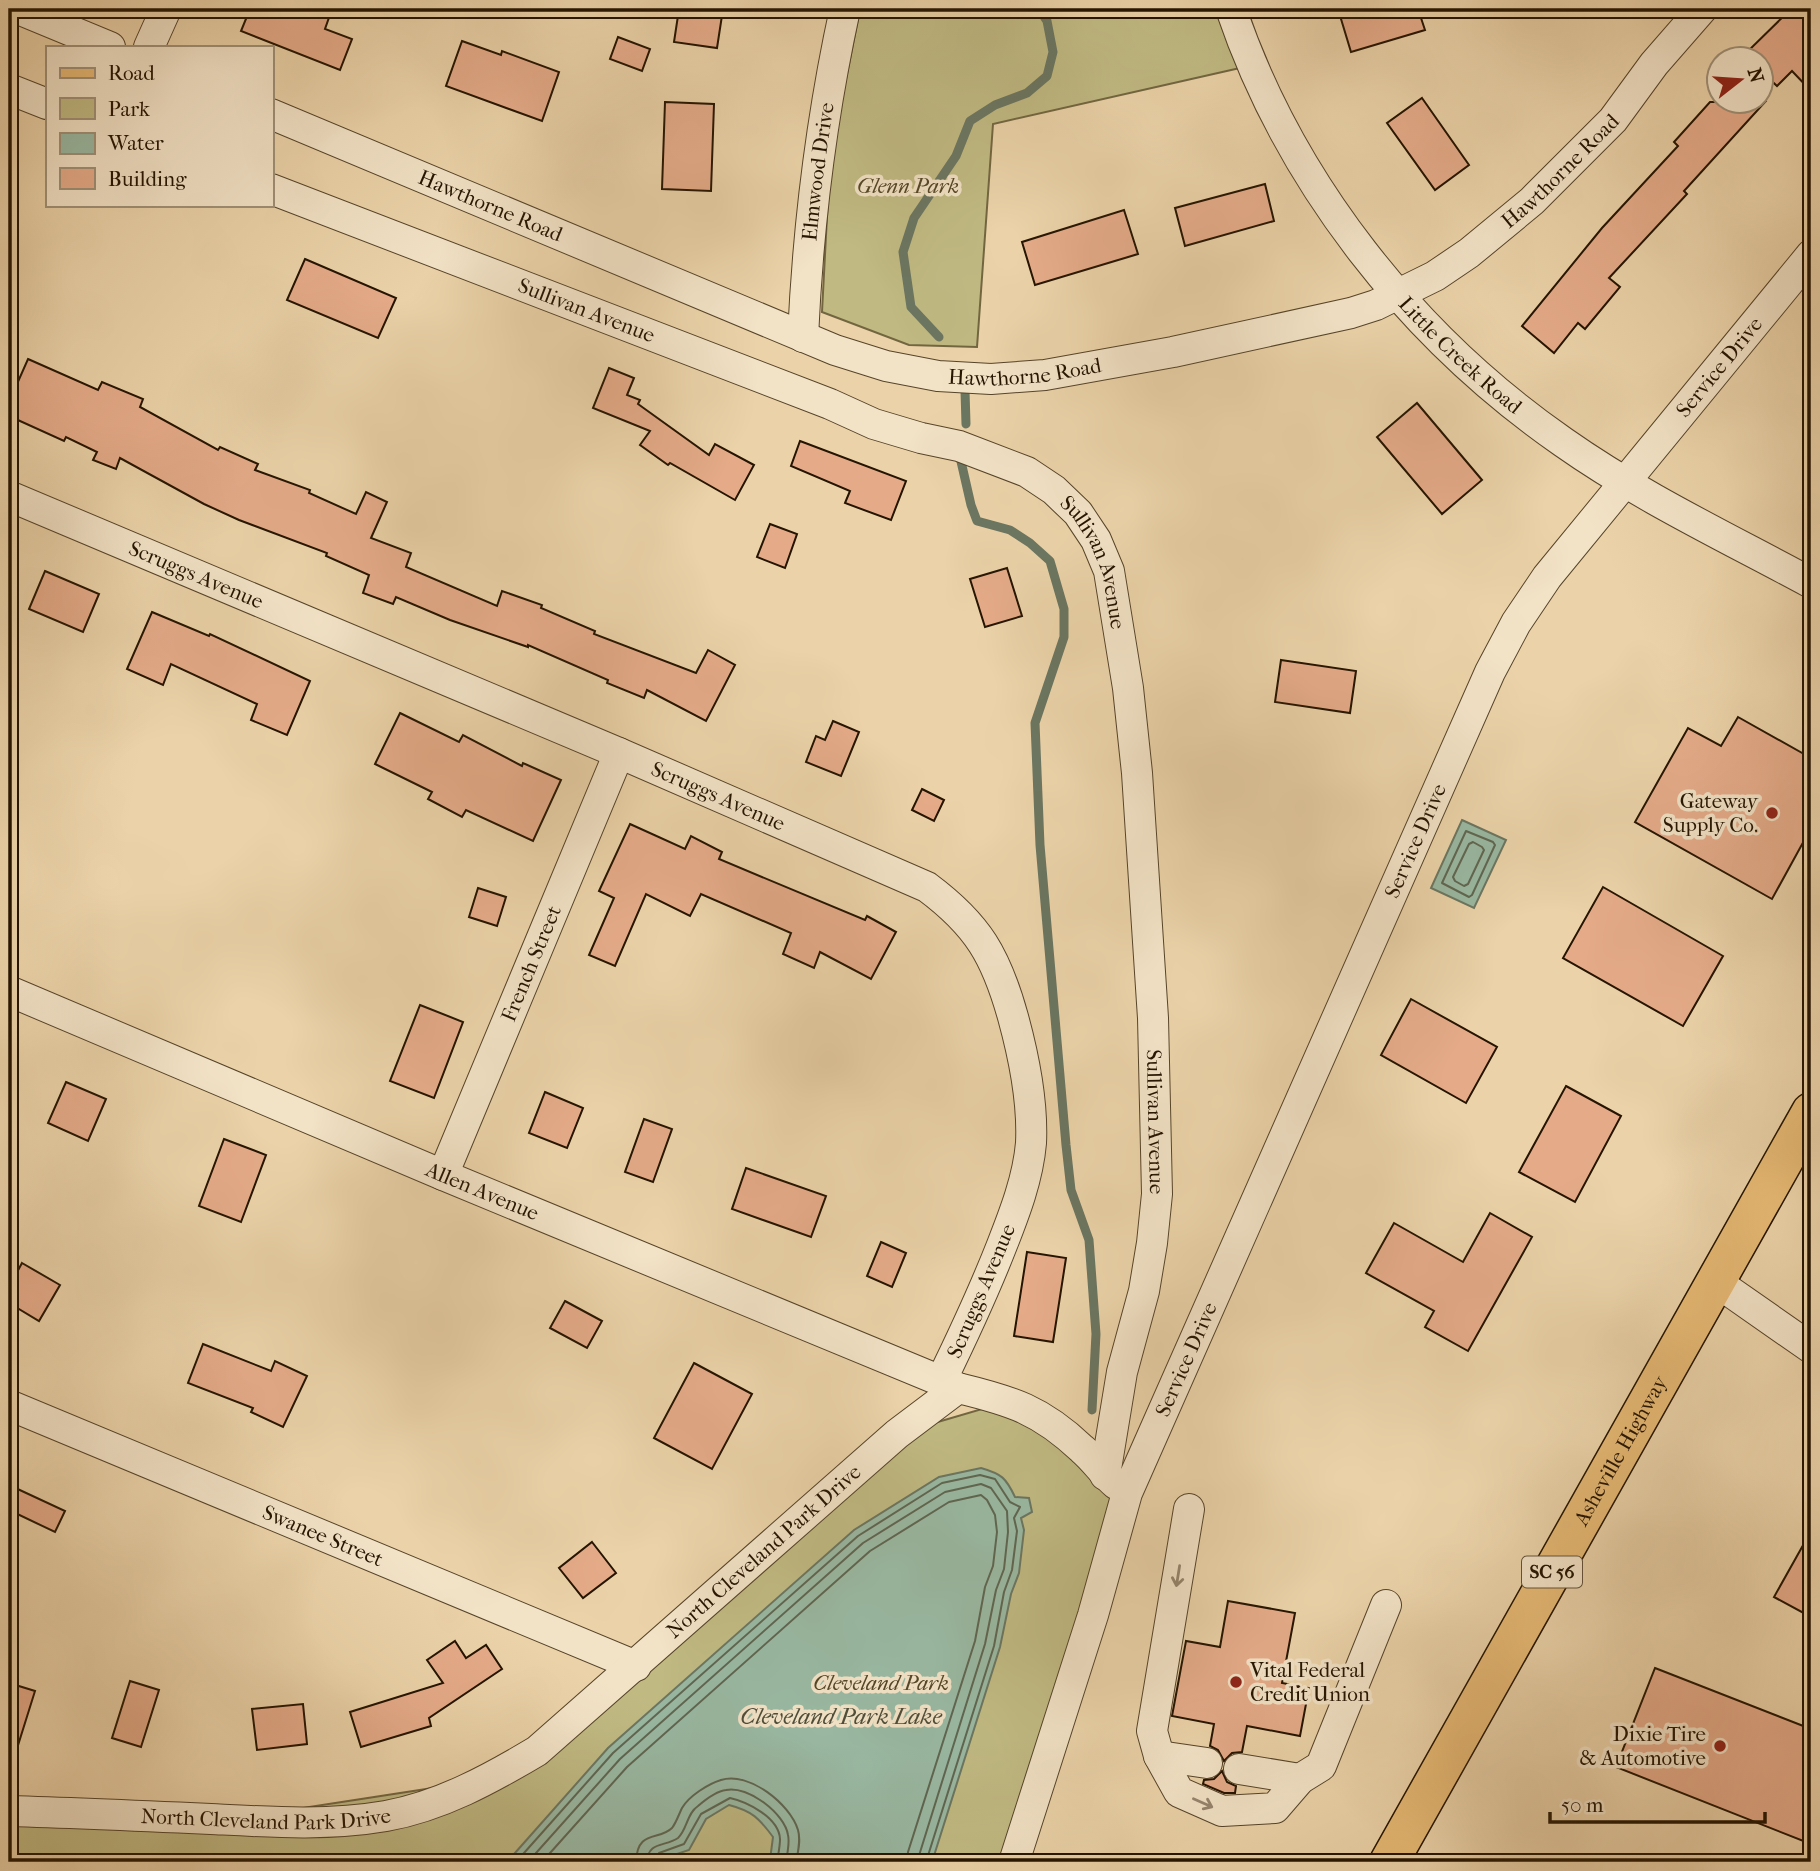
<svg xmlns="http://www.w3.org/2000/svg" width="1820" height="1871" viewBox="0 0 1820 1871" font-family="'IM FELL French Canon',serif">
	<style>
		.green { fill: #c0b982; stroke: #726641; stroke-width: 2 }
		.water { fill: #99b8a2; stroke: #6b7661; stroke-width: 2 }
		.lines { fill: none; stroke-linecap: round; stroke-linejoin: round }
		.shore { stroke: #5f6651; stroke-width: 2 }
		.stream { stroke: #6b7661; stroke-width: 9 }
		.building { fill: #e5ab89; stroke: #251400; stroke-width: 2 }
		.minor-casing { stroke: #56442a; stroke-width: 32 }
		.major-casing { stroke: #251400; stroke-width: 41 }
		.minor { stroke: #f2e2c6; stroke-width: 30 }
		.major { stroke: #e6b974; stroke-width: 38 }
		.oneway { stroke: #96856d }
		.poi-dot { fill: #8f2418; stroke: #f2e2c6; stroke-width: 2.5 }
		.labels { text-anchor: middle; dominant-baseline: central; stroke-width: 7; stroke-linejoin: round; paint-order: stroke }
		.shield { fill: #f2e2c6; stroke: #62523b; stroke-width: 2 }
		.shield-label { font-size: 19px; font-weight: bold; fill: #251400 }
		.street-label { font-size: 21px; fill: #251400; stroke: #f2e2c6 }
		.park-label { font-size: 21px; font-style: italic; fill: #544627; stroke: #f2e2c6 }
		.poi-label { font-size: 21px; fill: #251400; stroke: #f2e2c6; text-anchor: end }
		.water-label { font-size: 23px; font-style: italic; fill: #4e4d39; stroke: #f2e2c6 }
	</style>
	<rect width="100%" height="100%" fill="#ebd2a8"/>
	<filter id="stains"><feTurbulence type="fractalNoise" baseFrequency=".00286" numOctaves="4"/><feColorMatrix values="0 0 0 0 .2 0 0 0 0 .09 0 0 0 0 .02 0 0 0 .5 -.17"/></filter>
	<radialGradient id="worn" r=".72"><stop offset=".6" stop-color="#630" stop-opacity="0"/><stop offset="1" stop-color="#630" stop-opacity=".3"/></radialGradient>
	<g class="green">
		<polygon points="860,9 1221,9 1240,68 993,124 977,347 909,345 822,312 830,159"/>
		<polygon points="1009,1401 1123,1504 1013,1862 9,1862 9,1818 224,1820 491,1779 897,1434"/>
	</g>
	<g class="water">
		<polygon points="1462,820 1506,840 1474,908 1431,888"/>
		<path d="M981,1468C1002,1474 1006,1478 1015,1497L1029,1498L1032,1512L1021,1518L1024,1530L1019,1573L1011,1594L1000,1647L932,1862H768L770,1860L773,1837C759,1818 752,1811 729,1805L706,1819L689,1850L653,1862H507L608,1748L854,1530L939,1477Z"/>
	</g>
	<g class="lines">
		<g class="shore">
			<polygon points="1466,831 1493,842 1495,845 1472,895 1469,897 1442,883"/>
			<polygon points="1473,842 1482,847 1484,850 1468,884 1464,886 1455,881 1453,877 1469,844"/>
			<polyline points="516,1862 613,1753 858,1536 942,1483 980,1475 995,1479 1010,1502 1020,1507 1014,1518 1017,1531 1012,1570 1004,1592 994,1646 926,1862"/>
			<polyline points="528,1862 620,1759 863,1543 945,1492 981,1484 991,1488 1007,1511 1008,1532 1004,1569 996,1590 985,1644 917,1862"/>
			<polyline points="542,1862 627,1767 870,1551 949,1502 981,1495 987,1500 995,1515 997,1532 993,1566 985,1587 975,1641 908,1852 907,1862"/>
			<path d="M636,1862C637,1829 659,1841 672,1828C676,1823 679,1814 682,1808C689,1796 708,1784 721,1780C749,1771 790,1804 798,1830C801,1840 798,1852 796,1862"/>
			<path d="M647,1862C648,1841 665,1847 678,1838C687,1830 687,1813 698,1806C705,1800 717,1791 726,1790C748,1785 785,1814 788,1835C790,1843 787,1854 786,1862"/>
			<path d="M655,1862L659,1853L684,1844L701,1814L730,1798C748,1802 779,1818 780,1839C780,1847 778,1855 777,1862"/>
		</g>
		<g class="stream">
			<polyline points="939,337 911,307 903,252 914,218 956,156 970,121 995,105 1027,93 1047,76 1053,52 1047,21 1039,9"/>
			<polyline points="965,391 966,424"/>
			<polyline points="960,457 971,505 977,521 1010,530 1030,543 1050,561 1064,609 1064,637 1035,723 1040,845 1066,1145 1071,1190 1089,1240 1096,1334 1092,1410"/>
		</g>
	</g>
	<g class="building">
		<polygon points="250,9 332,9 325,29 352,39 340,70 241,31"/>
		<polygon points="679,9 723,9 717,48 674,42"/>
		<polygon points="1338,9 1418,9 1425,30 1351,52"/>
		<polygon points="1791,9 1811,9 1811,91 1792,71 1777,86 1760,70 1760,60 1750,60 1745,54"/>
		<polygon points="618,37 650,49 642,71 610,59"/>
		<polygon points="462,41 501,55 502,51 559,72 542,121 446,86"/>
		<polygon points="1422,98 1469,165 1435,190 1387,123"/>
		<polygon points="665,102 714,104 711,191 662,189"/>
		<polygon points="1710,102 1765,102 1684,191 1687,194 1609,278 1620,287 1585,329 1578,323 1554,353 1522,326 1602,228 1678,146 1674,142"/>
		<polygon points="1265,184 1274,221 1185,246 1175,208"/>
		<polygon points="1124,210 1138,254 1035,285 1022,242"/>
		<polygon points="305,259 396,298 378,338 287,300"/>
		<polygon points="28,359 98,390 102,382 143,399 140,407 218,450 220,447 258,464 255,470 310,490 309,493 356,514 366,492 387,502 371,538 411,553 406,567 497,606 502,591 542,605 541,608 595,631 594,634 696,673 708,650 735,665 706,721 647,690 644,698 607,683 608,680 528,645 528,647 450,620 396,597 393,604 363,593 369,575 326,556 327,553 239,520 204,504 120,458 116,469 93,460 97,452 66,437 64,441 9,416 9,402"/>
		<polygon points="609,368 634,378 627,395 640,400 638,404 709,455 715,444 754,465 735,500 670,463 668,465 640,445 650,431 593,408"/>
		<polygon points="1417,403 1482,480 1442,514 1377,437"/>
		<polygon points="800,441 906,481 891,520 845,503 850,491 791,466"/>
		<polygon points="770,524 797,534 785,568 757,557"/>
		<polygon points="1007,568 1022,616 985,627 970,579"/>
		<polygon points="45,571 99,594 83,632 29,609"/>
		<polygon points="152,612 209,636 210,634 310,681 287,735 251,720 257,704 171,664 163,685 127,669"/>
		<polygon points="1281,660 1356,671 1350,713 1275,702"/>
		<polygon points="400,713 459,742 463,735 522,766 523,763 561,780 533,841 466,810 462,817 428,799 432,792 375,764"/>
		<polygon points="1738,717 1811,758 1811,828 1772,899 1635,822 1688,728 1721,746"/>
		<polygon points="833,721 859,732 841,776 806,762 816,736 825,740"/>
		<polygon points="922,789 944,800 934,821 912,810"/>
		<polygon points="630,824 685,849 691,836 722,852 719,859 865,920 867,916 896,932 871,979 820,952 814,968 783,954 791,933 701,894 690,916 646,894 615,966 589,955 614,898 599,891"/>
		<polygon points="1603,887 1723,956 1683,1026 1563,958"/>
		<polygon points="478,888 506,897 497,926 469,917"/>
		<polygon points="1411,999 1497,1047 1466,1103 1381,1055"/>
		<polygon points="420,1005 463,1022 434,1098 390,1081"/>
		<polygon points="66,1082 106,1099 88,1141 48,1123"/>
		<polygon points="1566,1086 1621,1116 1575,1202 1519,1172"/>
		<polygon points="545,1092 583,1108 567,1148 529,1133"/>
		<polygon points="644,1119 672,1129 653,1182 625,1172"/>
		<polygon points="224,1139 266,1155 241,1222 199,1206"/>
		<polygon points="746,1168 826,1196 811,1237 732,1209"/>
		<polygon points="1490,1213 1532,1237 1468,1351 1425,1327 1434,1311 1366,1273 1394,1223 1463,1262"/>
		<polygon points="881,1242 906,1253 892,1287 867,1276"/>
		<polygon points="1027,1252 1066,1258 1053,1342 1014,1336"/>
		<polygon points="22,1263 60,1285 39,1321 9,1303 9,1287"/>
		<polygon points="565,1301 602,1321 587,1348 550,1328"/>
		<polygon points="203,1344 271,1371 275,1361 307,1376 283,1427 251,1412 253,1408 188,1383"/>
		<polygon points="694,1363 752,1394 712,1469 654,1438"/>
		<polygon points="9,1485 65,1511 55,1532 9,1510"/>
		<polygon points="1811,1531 1811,1617 1774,1597"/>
		<polygon points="592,1542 616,1573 583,1598 559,1568"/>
		<polygon points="1228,1601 1295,1613 1282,1683 1309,1688 1300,1736 1247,1726 1242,1752 1232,1753 1224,1761 1218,1750 1210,1746 1214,1724 1172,1716 1186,1641 1220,1647"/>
		<polygon points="455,1641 466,1658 486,1645 502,1669 429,1718 431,1726 361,1747 350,1712 443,1683 427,1660"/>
		<polygon points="1655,1668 1811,1729 1811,1844 1616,1767"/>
		<polygon points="130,1681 159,1690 141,1747 112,1738"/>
		<polygon points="9,1683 35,1691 14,1758 9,1757"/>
		<polygon points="303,1704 307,1744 257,1750 252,1709"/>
		<polygon points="1222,1771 1227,1782 1236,1786 1235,1793 1224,1793 1203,1784 1204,1780 1214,1779"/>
	</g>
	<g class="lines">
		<g class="minor-casing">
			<g id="minor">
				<polyline points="18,9 110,47"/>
				<path id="s1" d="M1231,9C1290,183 1412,337 1563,442C1641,497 1728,538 1811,583"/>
				<polyline points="149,47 166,9"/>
				<polyline points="9,89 47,104"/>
				<path id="s2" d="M271,114L835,350L886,366L938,376L991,379L1045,375L1173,352L1351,313L1376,305L1435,276L1469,253L1532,201L1613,120L1654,64L1702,9"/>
				<path id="s3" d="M271,189L830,404L874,424L921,438L959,446L1027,472L1054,490L1078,513L1096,540L1109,571L1128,688L1137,773L1153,1018L1157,1194L1152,1243L1144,1291L1122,1372L1105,1475"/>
				<path id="s4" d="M803,337C808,224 821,119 845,9"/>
				<path id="s5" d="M9,496L619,753L927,887C978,925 996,956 1013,1017C1024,1057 1033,1101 1031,1143C1028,1178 1015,1212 1002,1245C984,1291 963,1336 941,1381"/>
				<path id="s6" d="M9,991L443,1175L958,1388"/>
				<path id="s7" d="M443,1175L619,753"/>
				<polyline points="1715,1281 1811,1348"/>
				<path id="s8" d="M9,1405L636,1666"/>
				<polyline points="1189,1509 1152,1731 1159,1756 1179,1792 1222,1811 1275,1808 1300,1779 1321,1766 1386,1605"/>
				<polyline points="1159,1756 1207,1763"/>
				<polyline points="1239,1769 1300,1779"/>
				<path id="s9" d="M9,1811C76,1813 144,1816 211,1819C270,1822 328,1826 386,1816C441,1806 490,1779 537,1751L897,1434L958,1388C1012,1401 1041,1410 1082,1449C1095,1460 1103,1473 1116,1484"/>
				<path id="s10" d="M1014,1862L1093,1615L1127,1493L1490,672L1516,623L1547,577L1811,255"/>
			</g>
		</g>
		<g class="major-casing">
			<g id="major">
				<path id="s11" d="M1389,1862L1811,1112"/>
			</g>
		</g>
		<use href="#minor" class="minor"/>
		<use href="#major" class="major"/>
	</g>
	<defs><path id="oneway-shaft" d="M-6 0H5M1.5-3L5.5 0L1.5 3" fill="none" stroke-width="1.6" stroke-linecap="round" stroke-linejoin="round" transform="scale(1.75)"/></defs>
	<g class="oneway">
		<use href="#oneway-shaft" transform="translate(1178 1576) rotate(99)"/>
		<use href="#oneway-shaft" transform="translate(1203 1803) rotate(24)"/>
	</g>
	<g class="poi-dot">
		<circle cx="1772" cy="813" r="7"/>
		<circle cx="1236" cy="1682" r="7"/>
		<circle cx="1720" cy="1746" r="7"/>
	</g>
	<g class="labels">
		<rect class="shield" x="1522" y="1556.5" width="60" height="31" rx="5"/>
		<g class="shield-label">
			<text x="1552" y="1572">SC 56</text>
		</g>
		<g class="street-label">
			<text stroke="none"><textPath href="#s2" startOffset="1393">Hawthorne Road</textPath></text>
			<text stroke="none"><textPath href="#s4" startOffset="166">Elmwood Drive</textPath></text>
			<text stroke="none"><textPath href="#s2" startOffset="238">Hawthorne Road</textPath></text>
			<text stroke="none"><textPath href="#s3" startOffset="338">Sullivan Avenue</textPath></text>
			<text stroke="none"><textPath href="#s1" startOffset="420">Little Creek Road</textPath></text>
			<text stroke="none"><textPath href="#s10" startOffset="1666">Service Drive</textPath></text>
			<text stroke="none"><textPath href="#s2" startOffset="805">Hawthorne Road</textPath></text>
			<text stroke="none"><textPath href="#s3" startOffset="926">Sullivan Avenue</textPath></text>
			<text stroke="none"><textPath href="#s5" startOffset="203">Scruggs Avenue</textPath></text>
			<text stroke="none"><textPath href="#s5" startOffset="770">Scruggs Avenue</textPath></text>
			<text stroke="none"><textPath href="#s10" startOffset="1099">Service Drive</textPath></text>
			<text stroke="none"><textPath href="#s7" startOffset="229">French Street</textPath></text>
			<text stroke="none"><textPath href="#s3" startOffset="1493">Sullivan Avenue</textPath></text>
			<text stroke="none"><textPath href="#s6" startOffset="514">Allen Avenue</textPath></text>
			<text transform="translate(981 1291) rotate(-67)">Scruggs Avenue</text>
			<text stroke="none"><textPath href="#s10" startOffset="532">Service Drive</textPath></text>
			<text stroke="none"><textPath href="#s11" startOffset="472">Asheville Highway</textPath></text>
			<text stroke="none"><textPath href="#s8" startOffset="340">Swanee Street</textPath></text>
			<text stroke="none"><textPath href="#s9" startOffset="845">North Cleveland Park Drive</textPath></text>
			<text stroke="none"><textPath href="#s9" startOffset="257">North Cleveland Park Drive</textPath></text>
		</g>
		<g class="park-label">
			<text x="908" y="186">Glenn Park</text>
			<text x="881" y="1683">Cleveland Park</text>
		</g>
		<g class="poi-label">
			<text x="1758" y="801">Gateway<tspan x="1758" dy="24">Supply Co.</tspan></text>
			<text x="1250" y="1670" text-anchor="start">Vital Federal<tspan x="1250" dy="24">Credit Union</tspan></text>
			<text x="1706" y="1734">Dixie Tire<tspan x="1706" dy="24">&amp; Automotive</tspan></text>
		</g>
		<g class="water-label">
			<text x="841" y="1716">Cleveland Park Lake</text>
		</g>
	</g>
	<rect width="1820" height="1871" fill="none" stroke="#ebd2a8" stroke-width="35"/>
	<rect x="10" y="10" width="1799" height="1850" fill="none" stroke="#251400" stroke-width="3.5"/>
	<rect x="18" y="18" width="1785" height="1836" fill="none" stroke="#251400" stroke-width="2"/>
	<rect x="46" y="46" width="228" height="161" fill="#f2e2c6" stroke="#a09077" stroke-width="2"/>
	<rect x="60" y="68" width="35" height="10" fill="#e6b974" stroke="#a09077" stroke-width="2"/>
	<text x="108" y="80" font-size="21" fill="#251400">Road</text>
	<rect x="60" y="98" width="35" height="21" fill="#c0b982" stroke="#a09077" stroke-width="2"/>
	<text x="108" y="116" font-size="21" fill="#251400">Park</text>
	<rect x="60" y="133" width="35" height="21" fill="#99b8a2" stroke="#a09077" stroke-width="2"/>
	<text x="108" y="150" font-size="21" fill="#251400">Water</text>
	<rect x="60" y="168" width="35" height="21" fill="#e5ab89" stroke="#a09077" stroke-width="2"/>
	<text x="108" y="186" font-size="21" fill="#251400">Building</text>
	<g transform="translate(1740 80) rotate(73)"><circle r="33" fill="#f2e2c6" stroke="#a09077" stroke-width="2"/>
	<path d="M0-5L12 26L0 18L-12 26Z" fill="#8f2418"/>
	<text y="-10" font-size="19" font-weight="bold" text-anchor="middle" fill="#251400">N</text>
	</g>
	<path d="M1550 1812v10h215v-10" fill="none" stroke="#251400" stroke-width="3.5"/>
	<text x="1561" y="1812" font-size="21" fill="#251400" stroke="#f2e2c6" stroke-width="5" paint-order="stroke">50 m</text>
	<rect width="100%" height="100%" filter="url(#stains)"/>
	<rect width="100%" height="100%" fill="url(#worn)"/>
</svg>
